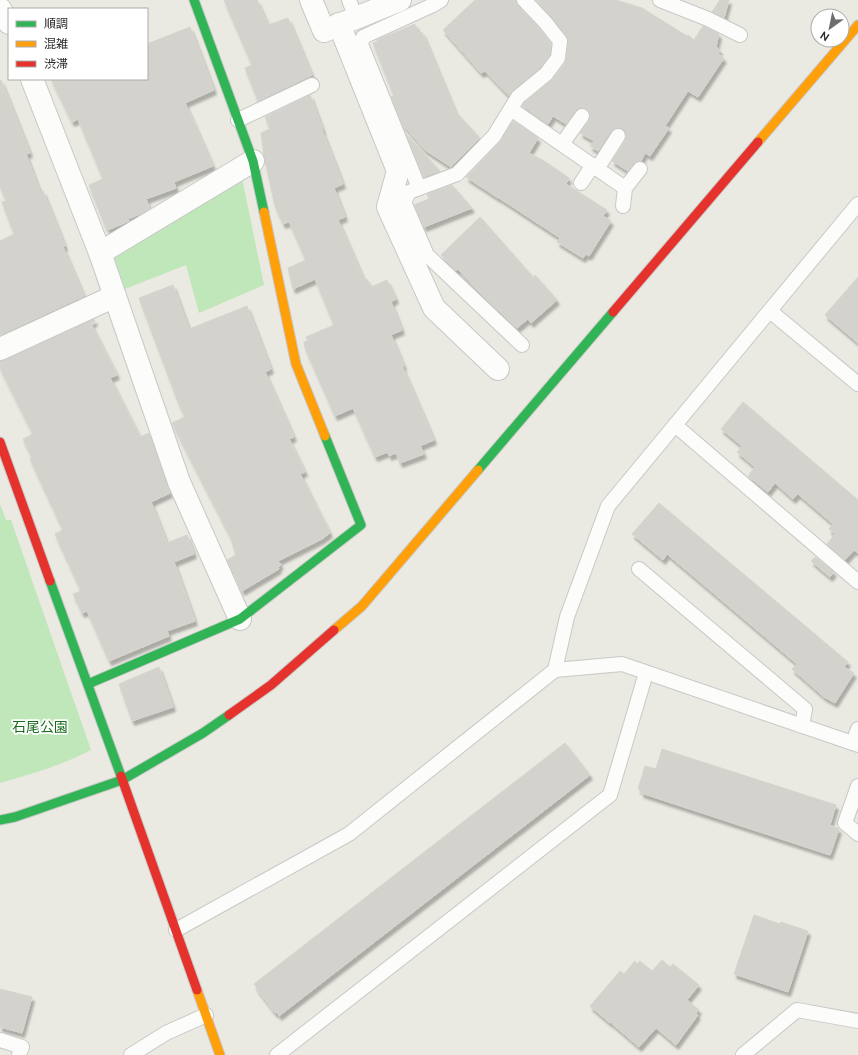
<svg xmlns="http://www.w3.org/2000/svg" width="858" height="1055" viewBox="0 0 858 1055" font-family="Ubuntu,'Noto Sans JP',sans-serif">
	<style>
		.green { fill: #c0e7b9 }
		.building { fill: #d3d2cd; stroke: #d5d4ce; filter: url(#shadow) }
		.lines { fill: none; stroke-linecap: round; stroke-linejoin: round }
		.lane-casing { stroke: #c8c8c7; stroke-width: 16 }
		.street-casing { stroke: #c8c8c7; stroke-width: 24 }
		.fast-casing { stroke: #c8c8c7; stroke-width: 11 }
		.slow-casing { stroke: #c8c8c7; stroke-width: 11 }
		.jam-casing { stroke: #c8c8c7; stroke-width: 11 }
		.lane { stroke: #fcfcfb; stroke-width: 14 }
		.street { stroke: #fcfcfb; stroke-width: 22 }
		.fast { stroke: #30b455; stroke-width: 9 }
		.slow { stroke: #ff9f0a; stroke-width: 9 }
		.jam { stroke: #e5322d; stroke-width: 9 }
		.labels { text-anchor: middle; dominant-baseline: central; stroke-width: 3.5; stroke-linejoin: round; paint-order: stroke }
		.park-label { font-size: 14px; fill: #186c1d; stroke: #fff }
	</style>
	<defs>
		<filter id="shadow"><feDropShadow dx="2.5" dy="4.5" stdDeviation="1" flood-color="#0004"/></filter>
	</defs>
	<rect width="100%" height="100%" fill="#eae9e2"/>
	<g class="green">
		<polygon points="242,178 264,285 199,313 186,265 125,289 113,254"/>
		<path d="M0,504L6,520H11L91,750C63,765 31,774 0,783Z"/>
	</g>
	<g class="building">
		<polygon points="224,0 257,0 268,25 288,18 312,75 258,101 245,68 252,65"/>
		<polygon points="475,0 516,0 518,6 539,28 551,44 550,55 540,68 513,90 509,96 485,71 481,73 443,30"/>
		<polygon points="536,0 616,0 642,8 687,36 688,35 694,40 703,26 719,34 716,47 720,50 718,54 724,58 698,97 688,91 665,126 669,128 650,156 645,153 641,161 637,161 634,163 628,171 612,161 625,141 626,137 626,132 622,129 618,128 614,129 611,131 598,151 590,146 594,141 580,133 589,121 590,117 590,113 587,109 582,108 578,108 575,111 566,124 553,116 548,124 522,106 524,103 553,79 565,63 566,59 568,42 567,36 551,16"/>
		<polygon points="720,0 729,0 724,18 712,12"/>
		<polygon points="415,24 418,33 422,32 455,111 480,138 451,167 425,150 403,125 391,97 394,96 373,43 377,42 377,40"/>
		<polygon points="190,27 214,90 185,103 213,166 174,182 176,188 146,199 150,209 140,214 128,219 129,221 108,230 108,227 106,228 89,185 103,179 78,119 72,122 51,79 147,79 147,44"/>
		<polygon points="1,80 30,153 26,154 40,192 43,191 65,246 63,247 84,296 0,335 0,241 14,234 2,202 6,201 0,186 0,81"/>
		<polygon points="310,95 323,130 322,130 343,184 334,188 345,217 338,220 364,280 367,279 371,287 387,280 396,299 391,302 402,330 391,335 404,366 402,366 434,440 420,446 424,454 400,463 396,453 389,456 388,452 375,457 353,408 335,416 305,348 304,342 308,341 306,337 334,325 315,279 293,289 288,268 306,260 289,222 283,224 275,206 264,156 261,133 270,129 265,117"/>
		<polygon points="513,121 538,138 529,153 546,162 569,178 566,184 607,210 603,216 611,221 589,256 586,254 583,258 557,242 560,238 499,198 501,197 498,198 466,177 500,142"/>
		<polygon points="406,134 440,171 424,177"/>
		<polygon points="452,185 472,208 424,227 414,205 429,199 427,194"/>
		<polygon points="480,217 534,278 535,275 557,300 531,323 528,319 517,328 481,294 458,269 456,271 441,255"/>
		<polygon points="858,277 858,343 825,315"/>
		<polygon points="173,285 189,329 247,306 271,369 265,372 294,437 289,439 305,472 300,474 330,533 322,539 278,561 281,565 278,567 279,569 242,591 227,560 236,555 230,536 173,425 172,423 185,417 178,402 139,298"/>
		<polygon points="94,319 95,321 91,324 117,375 110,378 140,437 149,433 170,493 151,502 167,543 187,535 194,554 174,562 195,621 167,631 169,636 109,661 87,611 82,613 73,594 81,591 55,534 63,530 30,459 32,458 23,439 33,434 0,368 0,361 5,360"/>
		<polygon points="743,402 858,500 858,553 854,550 845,560 827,544 835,534 829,529 833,524 798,494 793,499 775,483 768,492 748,476 755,467 737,452 742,446 721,429"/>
		<polygon points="659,503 848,662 844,667 854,673 835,703 824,697 792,669 797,664 667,554 663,560 632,534"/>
		<polygon points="815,557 834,572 830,577 811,561"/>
		<polygon points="159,667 173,707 132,721 119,684"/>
		<polygon points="565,743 590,775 279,1016 277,1012 275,1013 256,988 257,988 254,984"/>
		<polygon points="662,749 836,805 830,825 839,829 830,855 641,793 642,790 638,789 645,766 656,769"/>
		<polygon points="754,915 780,924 781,922 808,931 788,992 734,974"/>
		<polygon points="662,960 670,967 673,964 699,985 687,1000 699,1010 696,1013 698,1015 676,1045 656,1028 639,1047 610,1022 610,1023 590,1006 620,971 624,974 635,961 637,964 640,961 652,971"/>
		<polygon points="0,989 32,997 22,1033 0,1027"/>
	</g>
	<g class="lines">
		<g class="lane-casing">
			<g id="lane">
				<polyline points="349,0 356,18"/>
				<polyline points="660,0 708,19 740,35"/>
				<polyline points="511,109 625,188"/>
				<polyline points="238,120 312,85"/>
				<polyline points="562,144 582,116"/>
				<polyline points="597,169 618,136"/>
				<polyline points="581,183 593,165"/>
				<polyline points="419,188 361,44 363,37 433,5 441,0"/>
				<polyline points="623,206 625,188 640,169"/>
				<polyline points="770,311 858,384"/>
				<polyline points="522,345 427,255 404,202 409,192 457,174 494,136 518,97 546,74 558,58 560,41 545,22 524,0"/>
				<polyline points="675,425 858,582"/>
				<polyline points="639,569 805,709 802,726"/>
				<polyline points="555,670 567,617 608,506 858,204"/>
				<polyline points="853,743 858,729"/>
				<polyline points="858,786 845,823 858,834"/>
				<polyline points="176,930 349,834 555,670 622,664 858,745"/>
				<polyline points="0,1040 22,1047 19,1055"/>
				<polyline points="131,1055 166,1033 206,1015"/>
				<polyline points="277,1055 610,795 646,673"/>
				<polyline points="743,1055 797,1010 858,1021"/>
			</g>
		</g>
		<g class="street-casing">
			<g id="street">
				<polyline points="311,0 324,31 400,0"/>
				<polyline points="0,9 9,23"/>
				<polyline points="339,24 398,171 388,207 434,308 498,369"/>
				<polyline points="32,79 100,253 179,482 240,619"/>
				<polyline points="100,253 253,161"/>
				<polyline points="0,349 115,296"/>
			</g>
		</g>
		<g class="fast-casing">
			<g id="fast">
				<polyline points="194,0 253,161 264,212"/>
				<polyline points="478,470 613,312"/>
				<polyline points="50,581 121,776"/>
				<polyline points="88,684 240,619 361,525 325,436"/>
				<polyline points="0,820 15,817 122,780 203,733 229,715"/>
			</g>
		</g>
		<g class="slow-casing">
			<g id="slow">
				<polyline points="758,142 858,25"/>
				<polyline points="264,212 296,364 325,436"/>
				<polyline points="334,630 362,606 478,470"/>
				<polyline points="197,990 220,1055"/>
			</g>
		</g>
		<g class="jam-casing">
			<g id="jam">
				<polyline points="613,312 758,142"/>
				<polyline points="0,442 50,581"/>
				<polyline points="229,715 271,685 334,630"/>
				<polyline points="121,776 197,990"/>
			</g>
		</g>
		<use href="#lane" class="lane"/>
		<use href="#street" class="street"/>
		<use href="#fast" class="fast"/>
		<use href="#slow" class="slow"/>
		<use href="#jam" class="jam"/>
	</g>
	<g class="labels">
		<g class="park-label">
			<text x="40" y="727">石尾公園</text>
		</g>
	</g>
	<rect x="8" y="8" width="140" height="72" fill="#ffffff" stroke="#ababab"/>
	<rect x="16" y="21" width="20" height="6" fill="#30b455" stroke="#ababab"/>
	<text x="44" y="28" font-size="12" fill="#2c2c2c">順調</text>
	<rect x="16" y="41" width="20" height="6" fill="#ff9f0a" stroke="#ababab"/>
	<text x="44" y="48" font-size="12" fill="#2c2c2c">混雑</text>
	<rect x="16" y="61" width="20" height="6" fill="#e5322d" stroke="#ababab"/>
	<text x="44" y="68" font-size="12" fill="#2c2c2c">渋滞</text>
	<g transform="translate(830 28) rotate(213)"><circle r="19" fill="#ffffff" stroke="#ababab"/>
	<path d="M0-3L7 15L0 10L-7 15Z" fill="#6e6e6c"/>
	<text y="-6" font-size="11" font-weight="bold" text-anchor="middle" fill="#2c2c2c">N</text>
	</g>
</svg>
